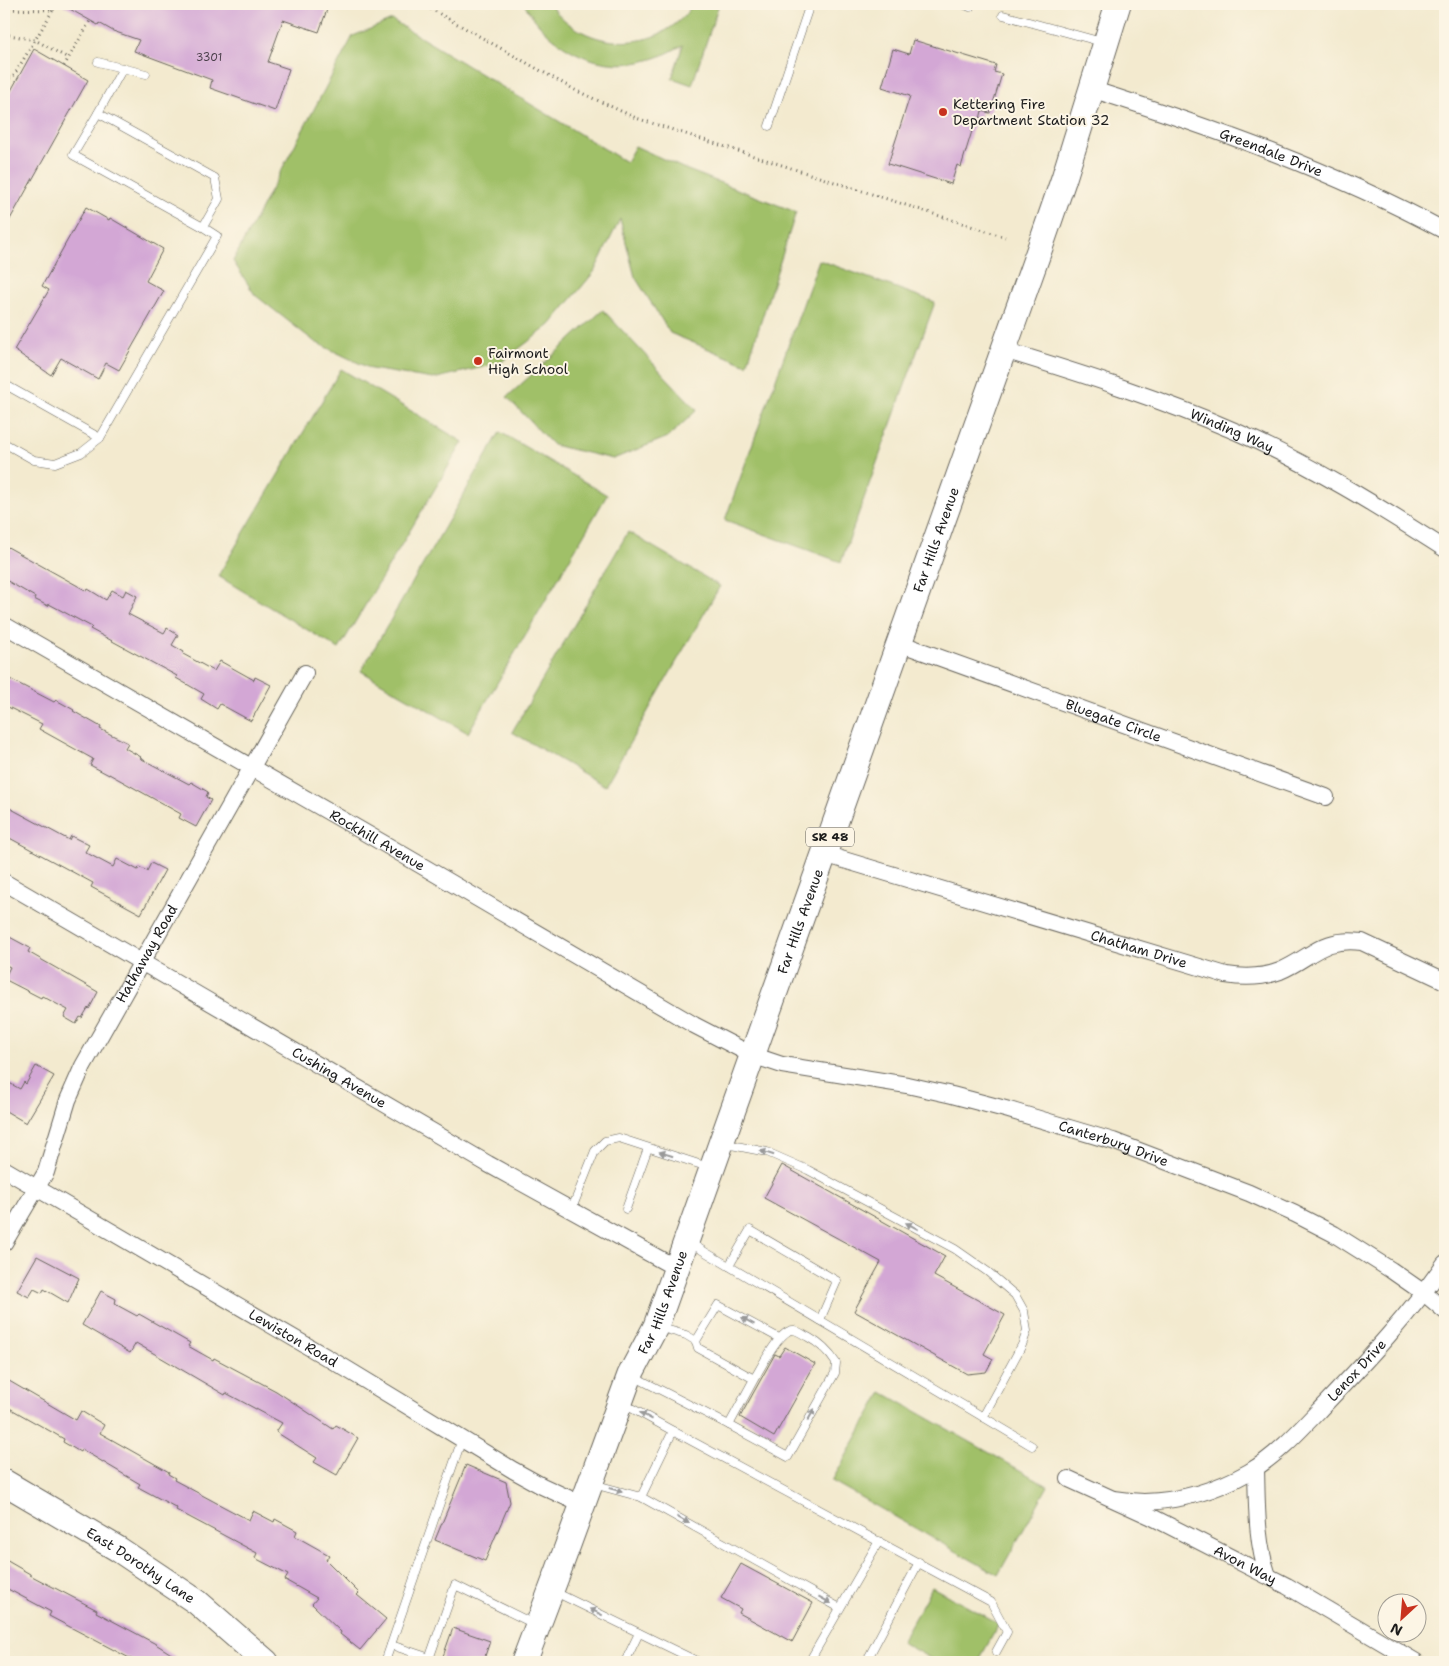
<svg xmlns="http://www.w3.org/2000/svg" width="1449" height="1666" viewBox="0 0 1449 1666" font-family="'Shantell Sans',sans-serif">
	<style>
		.green { fill: #a0c068; stroke: #5e6e42 }
		.building { fill: #d3a7d5 }
		.lines { fill: none; stroke-linecap: round; stroke-linejoin: round }
		.lane-casing { stroke: #67645b; stroke-width: 9 }
		.street-casing { stroke: #67645b; stroke-width: 18 }
		.primary-casing { stroke: #67645b; stroke-width: 27 }
		.path { stroke: #67645b; stroke-width: 3; stroke-dasharray: 1 4; stroke-linecap: butt }
		.lane { stroke: #fff; stroke-width: 8 }
		.street { stroke: #fff; stroke-width: 16 }
		.primary { stroke: #fff; stroke-width: 25 }
		.oneway { fill: #999 }
		.poi-dot { fill: #c8321e; stroke: #fcf5e5; stroke-width: 2 }
		.labels { text-anchor: middle; dominant-baseline: central; stroke-width: 4; stroke-linejoin: round; paint-order: stroke }
		.number-label { font-size: 11px; fill: #4a3f4a }
		.shield { fill: #fcf5e5; stroke: #5f5d58; stroke-width: 1 }
		.shield-label { font-size: 12px; font-weight: bold; fill: #1c1c1c }
		.poi-label { font-size: 14px; fill: #1c1c1c; stroke: #fcf5e5; text-anchor: start }
		.street-label { font-size: 14px; fill: #1c1c1c; stroke: #fcf5e5 }
	</style>
	<rect width="100%" height="100%" fill="#fcf5e5"/>
	<filter id="ink" filterUnits="userSpaceOnUse"><feTurbulence type="fractalNoise" baseFrequency=".02" numOctaves="2"/><feDisplacementMap in="SourceGraphic" scale="10" xChannelSelector="R" yChannelSelector="G"/><feConvolveMatrix kernelMatrix="1 2 1 2 8 2 1 2 1" color-interpolation-filters="sRGB"/></filter>
	<filter id="wash" filterUnits="userSpaceOnUse"><feTurbulence type="fractalNoise" baseFrequency=".0096" numOctaves="4" result="noise"/><feDisplacementMap in="SourceGraphic" scale="20" xChannelSelector="R" yChannelSelector="G"/><feGaussianBlur stdDeviation="1.12" result="paint"/><feColorMatrix in="noise" values="0 0 0 0 0 0 0 0 0 0 0 0 0 0 0 0 0 1.4 0 .05"/><feComposite in="paint" operator="in"/></filter>
	<g filter="url(#wash)">
		<rect width="100%" height="100%" fill="#f3eacf"/>
		<g class="green">
			<path d="M524,4H550C583,52 661,56 693,4H719L692,85L672,78L683,45C673,50 665,55 655,58C602,76 552,50 524,4Z"/>
			<polygon points="392,20 626,162 635,146 685,169 796,212 747,365 670,333 635,277 620,219 594,272 550,325 500,363 433,379 371,369 315,342 255,295 233,261 353,36"/>
			<polygon points="819,260 935,302 841,562 725,520"/>
			<polygon points="603,310 697,410 668,437 613,459 553,445 507,397"/>
			<polygon points="341,369 463,442 339,649 218,576"/>
			<polygon points="500,432 607,495 468,733 361,671"/>
			<polygon points="628,532 720,586 605,786 512,732"/>
			<polygon points="882,1392 1048,1486 998,1575 832,1481"/>
			<polygon points="932,1587 999,1624 978,1662 963,1662 959,1660 957,1662 937,1662 901,1642"/>
		</g>
		<g id="blocks">
			<g class="building">
				<polygon points="61,4 329,4 319,32 283,20 268,62 289,69 275,111 210,88 212,80 134,51 139,40 113,31 99,23 98,25"/>
				<polygon points="913,40 996,65 994,72 1002,74 990,113 982,111 980,119 976,118 961,167 957,165 951,184 888,164 910,96 882,87 893,49 909,54"/>
				<polygon points="34,49 88,80 4,230 4,93 8,96"/>
				<polygon points="86,207 109,220 110,218 163,249 146,281 164,291 119,370 106,363 98,379 61,358 51,375 14,350 49,290 42,286"/>
				<polygon points="4,545 87,591 88,589 106,600 112,590 123,596 126,590 137,596 128,614 164,633 167,628 178,635 172,645 184,652 183,654 214,671 220,661 254,680 255,677 271,685 251,721 220,704 217,709 201,699 204,694 176,678 177,676 90,629 92,627 49,604 48,606 34,599 35,597 4,579"/>
				<polygon points="4,676 54,702 56,700 74,710 73,711 101,727 100,729 128,743 125,748 141,757 140,758 189,784 191,782 208,792 206,797 211,800 196,827 179,818 181,814 109,774 109,775 90,765 93,759 39,729 42,724 4,705"/>
				<polygon points="4,805 69,840 71,836 89,845 85,852 113,867 117,859 138,870 139,867 147,871 151,863 165,870 141,914 91,887 93,883 4,835"/>
				<polygon points="4,934 30,948 28,952 98,992 89,1009 88,1008 82,1018 80,1017 76,1024 64,1017 68,1010 42,996 41,998 4,979 10,967 4,964"/>
				<polygon points="36,1066 54,1076 26,1123 4,1110 4,1080 20,1089 24,1082 26,1084"/>
				<polygon points="782,1165 945,1256 934,1276 1005,1315 984,1354 993,1359 986,1372 967,1374 854,1311 881,1262 764,1198"/>
				<polygon points="37,1256 79,1278 68,1303 44,1289 42,1293 34,1289 29,1297 17,1291"/>
				<polygon points="101,1291 116,1299 115,1304 137,1316 139,1314 190,1343 188,1346 213,1360 214,1358 276,1391 333,1429 336,1425 358,1438 337,1475 314,1462 317,1458 276,1432 282,1423 226,1393 225,1395 136,1343 130,1353 82,1325"/>
				<polygon points="785,1347 815,1364 774,1437 740,1417 775,1354 779,1356"/>
				<polygon points="4,1378 76,1420 81,1411 104,1425 100,1433 169,1472 168,1474 175,1478 174,1480 226,1508 249,1520 253,1511 274,1522 275,1519 297,1531 295,1536 329,1555 326,1560 359,1593 357,1595 386,1619 360,1650 340,1634 341,1632 312,1604 317,1598 285,1580 288,1575 255,1558 257,1553 176,1510 177,1508 138,1487 140,1484 81,1449 80,1452 63,1442 64,1439 4,1405"/>
				<polygon points="466,1465 506,1482 510,1502 485,1561 435,1540"/>
				<polygon points="4,1559 30,1574 30,1575 97,1610 96,1612 154,1643 184,1662 137,1662 49,1616 51,1612 4,1587"/>
				<polygon points="741,1564 813,1603 792,1642 739,1613 741,1609 721,1598"/>
				<polygon points="453,1628 490,1641 483,1662 441,1662"/>
			</g>
		</g>
	</g>
	<g filter="url(#ink)">
		<use href="#blocks" fill-opacity="0" stroke="#67645b" stroke-width="1"/>
		<g class="lines">
			<g class="lane-casing">
				<g id="lane">
					<polyline points="963,4 970,7"/>
					<polyline points="1003,15 1102,42"/>
					<polyline points="98,62 146,74"/>
					<polygon points="98,113 215,178 219,199 203,227 73,155"/>
					<polyline points="98,113 123,68"/>
					<polyline points="769,126 810,4"/>
					<polyline points="4,384 100,438"/>
					<polyline points="4,443 34,460 55,463 81,453 100,438 217,236 203,227"/>
					<polyline points="726,1144 767,1152 808,1170 955,1249 988,1272 1015,1295 1024,1311 1027,1331 1022,1345 983,1417"/>
					<polyline points="626,1209 648,1148"/>
					<polyline points="571,1211 595,1151 605,1141 619,1138 708,1167"/>
					<polyline points="690,1243 1032,1446"/>
					<polyline points="729,1266 750,1230 837,1281 820,1320"/>
					<path d="M658,1327L686,1335L696,1341L698,1348L754,1379C761,1368 780,1328 794,1330C798,1331 804,1335 808,1337C819,1343 829,1352 836,1363L835,1373L788,1457L729,1425L754,1379"/>
					<polyline points="696,1341 718,1305 779,1338"/>
					<polyline points="633,1376 729,1425"/>
					<polyline points="622,1403 673,1431"/>
					<polyline points="593,1484 641,1497 840,1608"/>
					<polyline points="641,1497 673,1431 991,1602 1007,1632 996,1652"/>
					<polyline points="553,1591 699,1662"/>
					<polyline points="391,1645 430,1658"/>
					<polyline points="385,1662 462,1439"/>
					<polyline points="428,1662 455,1585 534,1624"/>
					<polyline points="625,1662 639,1633"/>
					<polyline points="809,1662 879,1541"/>
					<polyline points="866,1662 919,1562"/>
				</g>
			</g>
			<g class="street-casing">
				<g id="street">
					<path id="s1" d="M1091,89C1213,128 1332,170 1445,231"/>
					<path id="s2" d="M1004,350C1083,374 1161,399 1237,432C1310,464 1378,506 1445,549"/>
					<path id="s3" d="M4,625L388,846L694,1025L752,1055L782,1065L907,1085L952,1095L1009,1110L1113,1141L1249,1193L1295,1214L1334,1234L1391,1270L1424,1293L1445,1311"/>
					<path id="s4" d="M899,643L1326,797"/>
					<path id="s5" d="M824,854L1226,975C1245,978 1262,978 1280,971C1313,957 1321,937 1362,942L1445,981"/>
					<path id="s6" d="M4,882L488,1164L676,1268"/>
					<path id="s7" d="M4,1169L345,1368L513,1470L542,1486L583,1505"/>
					<path id="s8" d="M4,1243L46,1172L68,1100L83,1066L305,673"/>
					<path d="M1256,1468C1257,1505 1256,1541 1268,1576"/>
					<path id="s9" d="M1069,1479L1150,1516L1287,1586L1416,1662"/>
					<path id="s10" d="M1114,1499C1124,1500 1134,1502 1144,1502C1180,1501 1217,1490 1249,1472C1277,1456 1302,1428 1325,1404C1368,1359 1410,1314 1445,1263"/>
				</g>
			</g>
			<g class="primary-casing">
				<g id="primary">
					<path id="s11" d="M4,1482L118,1549L197,1602L266,1662"/>
					<path id="s12" d="M524,1662L558,1572L630,1375L656,1326L1042,242L1064,178L1118,4"/>
				</g>
			</g>
			<g class="path">
				<polyline points="422,4 575,90 636,118 1005,237"/>
				<polyline points="4,9 53,10 13,77 6,79 4,78"/>
				<polyline points="53,10 56,4"/>
				<polyline points="4,34 35,40 68,58"/>
				<polyline points="4,55 6,79 4,90"/>
				<polyline points="64,66 90,21"/>
			</g>
			<use href="#lane" class="lane"/>
			<use href="#street" class="street"/>
			<use href="#primary" class="primary"/>
		</g>
		<defs><path id="oneway-solid" d="M-6-.8H1V-3.2L6.5 0L1 3.2V.8H-6Z" transform="scale(1.25)"/></defs>
		<g class="oneway">
			<use href="#oneway-solid" transform="translate(767 1153) rotate(-162)"/>
			<use href="#oneway-solid" transform="translate(666 1154) rotate(-162)"/>
			<use href="#oneway-solid" transform="translate(912 1226) rotate(-152)"/>
			<use href="#oneway-solid" transform="translate(748 1321) rotate(-151)"/>
			<use href="#oneway-solid" transform="translate(811 1415) rotate(-61)"/>
			<use href="#oneway-solid" transform="translate(646 1416) rotate(-151)"/>
			<use href="#oneway-solid" transform="translate(616 1490) rotate(15)"/>
			<use href="#oneway-solid" transform="translate(683 1520) rotate(29)"/>
			<use href="#oneway-solid" transform="translate(825 1600) rotate(29)"/>
			<use href="#oneway-solid" transform="translate(596 1612) rotate(-154)"/>
		</g>
	</g>
	<g class="poi-dot">
		<circle cx="943" cy="112" r="5"/>
		<circle cx="478" cy="361" r="5"/>
	</g>
	<g class="labels">
		<g class="number-label">
			<text x="209" y="57">3301</text>
		</g>
		<rect class="shield" x="806" y="827.5" width="48" height="19" rx="4"/>
		<g class="shield-label">
			<text x="830" y="837">SR 48</text>
		</g>
		<g class="poi-label">
			<text x="953" y="104">Kettering Fire<tspan x="953" dy="16">Department Station 32</tspan></text>
			<text x="488" y="353">Fairmont<tspan x="488" dy="16">High School</tspan></text>
		</g>
		<g class="street-label">
			<text stroke="none"><textPath href="#s1" startOffset="191">Greendale Drive</textPath></text>
			<text stroke="none"><textPath href="#s2" startOffset="242">Winding Way</textPath></text>
			<text stroke="none"><textPath href="#s12" startOffset="1196">Far Hills Avenue</textPath></text>
			<text stroke="none"><textPath href="#s4" startOffset="228">Bluegate Circle</textPath></text>
			<text stroke="none"><textPath href="#s3" startOffset="431">Rockhill Avenue</textPath></text>
			<text stroke="none"><textPath href="#s12" startOffset="791">Far Hills Avenue</textPath></text>
			<text stroke="none"><textPath href="#s5" startOffset="329">Chatham Drive</textPath></text>
			<text stroke="none"><textPath href="#s8" startOffset="324">Hathaway Road</textPath></text>
			<text stroke="none"><textPath href="#s6" startOffset="388">Cushing Avenue</textPath></text>
			<text stroke="none"><textPath href="#s3" startOffset="1236">Canterbury Drive</textPath></text>
			<text stroke="none"><textPath href="#s12" startOffset="386">Far Hills Avenue</textPath></text>
			<text stroke="none"><textPath href="#s7" startOffset="335">Lewiston Road</textPath></text>
			<text stroke="none"><textPath href="#s10" startOffset="289">Lenox Drive</textPath></text>
			<text stroke="none"><textPath href="#s11" startOffset="160">East Dorothy Lane</textPath></text>
			<text stroke="none"><textPath href="#s9" startOffset="196">Avon Way</textPath></text>
		</g>
	</g>
	<rect width="1449" height="1666" fill="none" stroke="#fcf5e5" stroke-width="20"/>
	<g transform="translate(1402 1618) rotate(206)"><circle r="24" fill="#fcf5e5" stroke="#a29e95"/>
	<path d="M0-4L9 19L0 12L-9 19Z" fill="#c8321e"/>
	<text y="-8" font-size="14" font-weight="bold" text-anchor="middle" fill="#1c1c1c">N</text>
	</g>
</svg>
